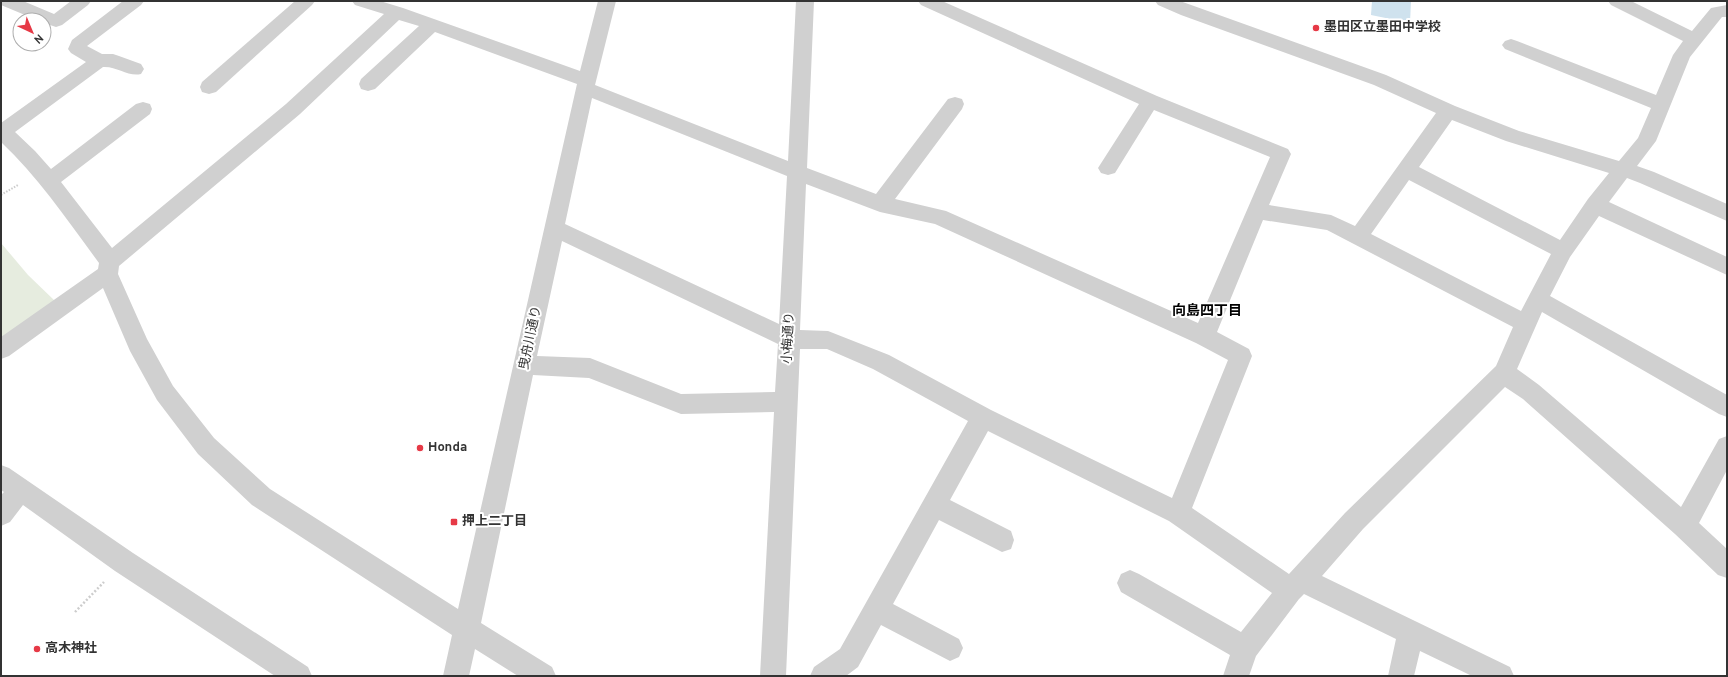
<svg xmlns="http://www.w3.org/2000/svg" width="1728" height="677" viewBox="0 0 1728 677" font-family="Overpass,'Noto Sans JP',sans-serif">
	<style>
		.green { fill: #e6ecdf }
		.water { fill: #cfe2ee }
		.lines { fill: none; stroke-linecap: round; stroke-linejoin: round }
		.path-far1 { stroke: #cdcdcd; stroke-width: 2; stroke-dasharray: 1.5 1.5; stroke-linecap: butt }
		.path { stroke: #cdcdcd; stroke-width: 2.5; stroke-dasharray: 2 2; stroke-linecap: butt }
		.minor { fill: #d0d0d0; fill-rule: evenodd }
		.poi-dot { fill: #e63946; stroke: #fff; stroke-width: 1.5 }
		.labels { text-anchor: middle; dominant-baseline: central; stroke-width: 4; stroke-linejoin: round; paint-order: stroke }
		.poi-label { font-size: 13px; font-weight: bold; fill: #333; stroke: #fff; text-anchor: start }
		.street-label { font-size: 13px; fill: #333; stroke: #fff }
		.neighbourhood-label { font-size: 14px; font-weight: bold; fill: #000; stroke: #fff }
	</style>
	<rect width="100%" height="100%" fill="#fff"/>
	<polygon class="green" points="1,243 28,275 55,301 1,340"/>
	<polygon class="water" points="1372,1 1411,1 1410,23 1371,15"/>
	<g class="lines">
		<polyline class="path-far1" points="1,195 18,185"/>
		<polyline class="path" points="75,612 104,582"/>
		<g class="minor">
			<polygon points="1,1 23,1 54,14 71,1 91,1 88,5 62,25 56,27 44,23 44,20 37,20 1,5"/>
			<path d="M123,1H144L141,5L87,46L102,54H113L119,56L141,64L144,69L141,74C128,77 117,66 103,67L15,132L35,151L51,169L136,104L143,102L150,104L152,109L150,114L61,182L112,248L286,104L384,14L355,5L352,1H380L403,8L580,71L598,1H616L595,85L788,161L796,1H814L807,168L876,194L948,99L955,97L962,99L964,104L962,109L895,199L946,211L1198,323L1270,157L1154,110L1115,173L1108,175L1101,173L1098,168L1139,104L921,5L918,1H942L1157,96L1288,149L1291,154L1269,205L1331,215L1355,226L1436,113L1374,85L1181,15L1158,5L1155,1H1180L1386,75L1455,106L1519,131L1619,161L1638,138L1651,108L1505,49L1502,45L1505,41L1511,39L1517,41L1656,95L1673,55L1683,41L1611,5L1608,1H1631L1692,31L1711,8L1727,5V17H1722L1690,57L1656,141L1637,166L1654,172L1727,204V221L1640,183L1627,178L1609,202L1727,257V275L1599,216L1570,257L1550,296L1727,395V417L1719,414L1542,312L1517,369L1539,385L1681,507L1719,439L1727,436V470L1699,523L1727,549V578L1718,575L1675,534L1523,399L1505,387L1363,529L1322,576L1510,667L1514,676H1472L1420,651L1414,676H1388L1396,639L1304,594L1299,599L1256,656L1249,676H1223L1230,655L1121,592L1117,583L1121,574L1130,570L1139,574L1241,632L1272,593L1169,521L988,431L950,500L1011,531L1014,540L1011,549L1002,552L939,520L893,604L959,639L963,648L959,657L950,661L881,625L858,667L846,676H810L814,667L840,649L968,421L873,369L827,349H800L786,676H760L774,412L681,414L589,378L533,375L481,623L552,667L556,676H518L475,649L469,676H443L452,635L252,505L198,454L157,400L130,351L103,288L9,356L1,359V337L98,269L99,263C68,221 39,178 1,142V123L86,62L71,53L68,49L72,40ZM399,20L419,26L361,79L359,84L361,89L368,91L375,89L435,32L577,84L458,609L270,489L214,438L173,386L147,339L118,274L119,266L300,114ZM592,98L787,176L779,324L565,224ZM1452,120L1506,141L1609,173L1588,199L1560,240L1419,167ZM1409,180L1551,254L1521,311L1371,234ZM806,184L880,212L935,224L1196,343L1228,360L1172,498L991,410L889,355L828,331L800,330ZM1263,220L1327,230L1513,327L1496,366L1345,513L1289,574L1192,508L1252,356L1249,349L1217,332ZM562,241L778,344L775,392L681,394L590,358L537,356Z"/>
			<polygon points="295,1 315,1 312,5 216,92 209,94 202,92 200,87 202,82"/>
			<polygon points="1,465 9,468 133,553 308,667 312,676 275,676 115,571 23,505 10,522 1,526 1,495 4,492 1,490"/>
		</g>
	</g>
	<g class="poi-dot">
		<circle cx="1316" cy="28" r="4"/>
		<circle cx="420" cy="448" r="4"/>
		<rect x="450" y="518" width="8" height="8" rx="2"/>
		<circle cx="37" cy="649" r="4"/>
	</g>
	<g class="labels">
		<g class="poi-label">
			<text x="1324" y="28">墨田区立墨田中学校</text>
			<text x="428" y="448">Honda</text>
			<text x="462" y="522">押上二丁目</text>
			<text x="45" y="649">高木神社</text>
		</g>
		<g class="street-label">
			<text transform="translate(531 338) rotate(-78)">曳舟川通り</text>
			<text transform="translate(789 338) rotate(-87)">小梅通り</text>
		</g>
		<g class="neighbourhood-label">
			<text x="1207" y="311">向島四丁目</text>
		</g>
	</g>
	<rect width="1728" height="677" fill="none" stroke="#333333" stroke-width="4"/>
	<g transform="translate(32 32) rotate(136)"><circle r="19" fill="#ffffff" stroke="#adadad"/>
	<path d="M0-3L7 15L0 10L-7 15Z" fill="#e63946"/>
	<text y="-6" font-size="11" font-weight="bold" text-anchor="middle" fill="#333333">N</text>
	</g>
</svg>
